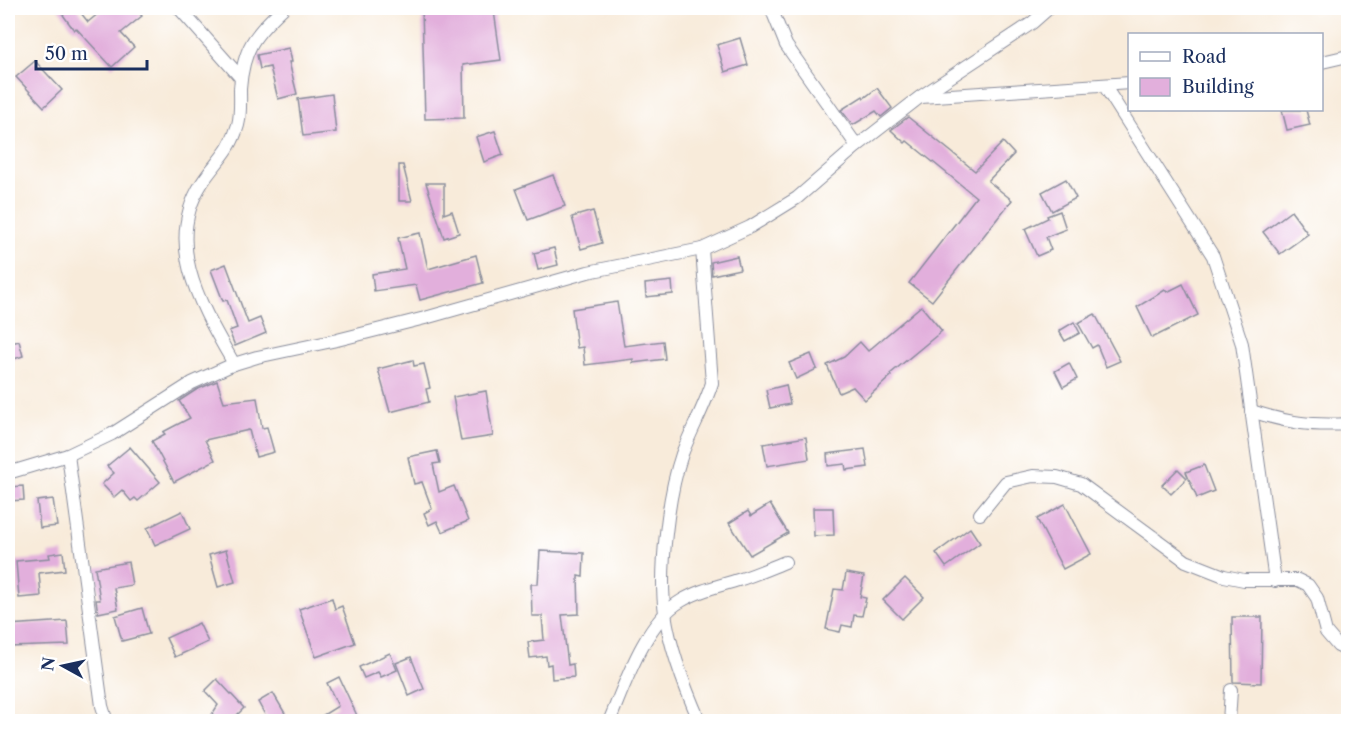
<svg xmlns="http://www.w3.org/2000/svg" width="1356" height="729" viewBox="0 0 1356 729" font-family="'Libre Caslon Text',serif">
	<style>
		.building { fill: #e2afdc }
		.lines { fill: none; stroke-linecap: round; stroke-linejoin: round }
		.street-casing { stroke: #8a8d9c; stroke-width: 14 }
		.street { stroke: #fff; stroke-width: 12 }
	</style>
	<rect width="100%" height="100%" fill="#fff"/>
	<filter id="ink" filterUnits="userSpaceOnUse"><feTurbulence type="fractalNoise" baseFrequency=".0167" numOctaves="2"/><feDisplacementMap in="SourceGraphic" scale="12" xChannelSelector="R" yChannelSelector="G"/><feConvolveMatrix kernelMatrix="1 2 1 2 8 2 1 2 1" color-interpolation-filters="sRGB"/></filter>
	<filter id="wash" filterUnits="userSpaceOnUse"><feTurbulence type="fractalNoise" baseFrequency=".008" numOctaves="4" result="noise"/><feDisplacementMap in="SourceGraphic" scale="24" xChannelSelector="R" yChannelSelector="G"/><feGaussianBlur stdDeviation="1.35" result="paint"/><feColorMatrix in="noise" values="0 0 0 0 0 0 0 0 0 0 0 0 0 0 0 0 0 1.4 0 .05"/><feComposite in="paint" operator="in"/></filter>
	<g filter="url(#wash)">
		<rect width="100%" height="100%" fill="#f8ebda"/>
		<g id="blocks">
			<g class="building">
				<polygon points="58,8 77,8 88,22 105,8 134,8 142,16 121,33 134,47 112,67 76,28 74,30"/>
				<polygon points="422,8 462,8 462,16 494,11 501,60 463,65 464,118 425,119"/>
				<polygon points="740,38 748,65 725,72 717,45"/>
				<polygon points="289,48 292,62 289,62 297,94 278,99 270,67 260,69 257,55"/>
				<polygon points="35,61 62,90 44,107 16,77"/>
				<polygon points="877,88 892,108 881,117 876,111 853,125 841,110 863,96 864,98"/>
				<polygon points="332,94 336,132 303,136 298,99"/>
				<polygon points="1282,110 1306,110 1310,125 1287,130"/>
				<polygon points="908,117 975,171 1003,142 1014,154 988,181 1012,200 932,301 909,283 976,197 907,141 905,143 891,130"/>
				<polygon points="495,131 503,155 484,162 476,137"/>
				<polygon points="399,165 403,165 412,201 399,201"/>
				<polygon points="553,175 565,206 528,220 516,189"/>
				<polygon points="1066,179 1076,198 1052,211 1042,192"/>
				<polygon points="426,183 444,183 444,214 452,211 459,233 444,238"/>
				<polygon points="593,211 602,243 581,249 572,217"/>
				<polygon points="1060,211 1066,229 1046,237 1051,250 1037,256 1025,229 1048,218 1047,216"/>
				<polygon points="1291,211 1308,234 1280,254 1263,232"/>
				<polygon points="420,233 428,269 476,255 483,283 420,300 416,285 374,291 372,274 405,269 398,238"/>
				<polygon points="554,248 558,265 538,270 534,253"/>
				<polygon points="737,256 740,269 712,275 711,262"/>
				<polygon points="226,264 248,323 260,318 266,333 235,346 229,331 237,328 227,300 223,301 211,270"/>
				<polygon points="672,281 673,294 646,297 645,284"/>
				<polygon points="1183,284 1198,315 1152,338 1137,307 1165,290 1167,292"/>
				<polygon points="617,302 624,346 663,341 665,359 633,363 633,359 585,365 583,347 577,348 572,309"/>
				<polygon points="921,306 942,331 890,374 891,376 865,400 853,387 839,393 827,365 844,357 860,342 868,351"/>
				<polygon points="1095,314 1120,361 1106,367 1097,345 1092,348 1078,323"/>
				<polygon points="1074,322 1080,333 1065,341 1059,331"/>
				<polygon points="19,341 23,356 8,361 8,344"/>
				<polygon points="811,354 817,369 796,379 789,363"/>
				<polygon points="413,360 414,366 424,364 430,388 426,389 429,402 390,412 378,369"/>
				<polygon points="1069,363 1077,379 1063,387 1055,371"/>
				<polygon points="217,381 224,402 257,398 262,428 267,427 274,452 256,457 249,430 205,440 215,460 174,482 152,441 165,434 163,432 190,418 179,401 196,390"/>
				<polygon points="786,385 790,404 770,408 766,390"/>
				<polygon points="486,391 493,436 461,441 453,397"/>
				<polygon points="806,437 809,459 767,466 763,444"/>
				<polygon points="130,447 160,482 138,501 135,498 131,501 122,490 114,497 102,484 114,473 107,466"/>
				<polygon points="865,449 868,467 846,470 845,464 828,466 827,454"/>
				<polygon points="437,451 440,463 433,464 439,492 454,486 468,521 442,532 437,521 429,525 424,513 432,509 422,482 414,484 408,457"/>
				<polygon points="1204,465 1214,491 1197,498 1186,472"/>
				<polygon points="1178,469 1187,478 1171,494 1162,485"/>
				<polygon points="23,486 24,500 8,501 8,487"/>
				<polygon points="53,499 57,526 40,528 37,501"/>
				<polygon points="770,504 788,533 750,555 729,523 748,511 751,516"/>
				<polygon points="1065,504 1091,554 1063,569 1037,519"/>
				<polygon points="813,508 833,508 834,535 814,536"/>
				<polygon points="182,511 190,529 155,545 147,528"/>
				<polygon points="970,528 980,543 946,567 936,553"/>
				<polygon points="226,550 235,582 218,587 209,555"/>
				<polygon points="540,551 584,553 583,577 578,576 579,614 562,615 568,665 573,664 574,677 552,679 551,664 547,665 546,656 530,658 528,642 544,640 542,616 532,616 531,584 538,584"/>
				<polygon points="63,552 65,570 39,573 41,596 19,598 16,561 50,558 49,554"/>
				<polygon points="128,562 132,585 114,588 118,609 98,613 96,600 100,600 95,568"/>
				<polygon points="846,573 864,576 860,597 866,598 862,616 854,615 852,627 842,625 840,632 826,629 834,589 843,590"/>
				<polygon points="905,578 924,597 902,619 883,600"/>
				<polygon points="332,598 335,609 342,606 355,643 316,657 299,609"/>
				<polygon points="142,608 149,634 122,641 115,616"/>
				<polygon points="1232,617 1262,617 1261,683 1233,682"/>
				<polygon points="67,621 69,645 8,647 8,625"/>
				<polygon points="199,623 208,642 175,657 166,638"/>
				<polygon points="390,653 397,670 381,677 378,672 364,678 359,667"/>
				<polygon points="411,657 424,689 409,696 396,663"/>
				<polygon points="339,677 360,722 312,722 338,706 327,683"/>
				<polygon points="217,679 244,708 230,722 207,722 218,705 205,691"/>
				<polygon points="273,693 290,722 269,722 258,702"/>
			</g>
		</g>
	</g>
	<g filter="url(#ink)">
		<use href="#blocks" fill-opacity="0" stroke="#8a8d9c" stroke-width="1.5"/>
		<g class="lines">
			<g class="street-casing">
				<g id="street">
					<polyline points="179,8 241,78"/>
					<polyline points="771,8 786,45 857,146"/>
					<polyline points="1322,62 1348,56"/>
					<polyline points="1104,85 1213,256 1242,344 1275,581"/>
					<polyline points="921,97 1130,83"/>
					<path d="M234,364C203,309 162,245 202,183C216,161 230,153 238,125C241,114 240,100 240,89C243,48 255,34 283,8"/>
					<path d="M1251,411C1289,423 1309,426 1348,424"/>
					<polyline points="68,455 102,706 107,722"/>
					<polyline points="8,473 68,455 112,434 192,383 234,364 257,357 337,340 425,318 588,272 702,249 750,227 797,198 857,146 920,97 1032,23 1049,8"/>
					<polyline points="980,514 1006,482 1033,476 1057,477 1081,484 1186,561 1224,576 1244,580 1298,580 1308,585 1317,598 1326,632 1338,646 1348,651"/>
					<path d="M609,722C625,684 645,622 681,601C699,590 719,586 738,580C754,575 770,568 785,562"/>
					<path d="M700,722C685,688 670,649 665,613C659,571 668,495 682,454C691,430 704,408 712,383L702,249"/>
					<polyline points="1229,722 1231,690"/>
				</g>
			</g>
			<use href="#street" class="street"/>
		</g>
	</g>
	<rect width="1356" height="729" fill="none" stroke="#fff" stroke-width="30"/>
	<rect x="1128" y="33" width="195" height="78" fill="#ffffff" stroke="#a4acbf" stroke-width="1.5"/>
	<rect x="1140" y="52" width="30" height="9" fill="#ffffff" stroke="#a4acbf" stroke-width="1.5"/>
	<text x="1182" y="63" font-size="18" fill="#1b2f5e">Road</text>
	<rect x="1140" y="78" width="30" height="18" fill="#e2afdc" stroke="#a4acbf" stroke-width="1.5"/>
	<text x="1182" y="93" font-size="18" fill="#1b2f5e">Building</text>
	<g transform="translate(63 666) rotate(278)" stroke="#ffffff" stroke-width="4.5" paint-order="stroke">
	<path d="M0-4.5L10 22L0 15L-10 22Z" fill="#1b2f5e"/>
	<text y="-9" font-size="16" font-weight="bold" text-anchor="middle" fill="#1b2f5e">N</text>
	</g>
	<path d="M36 60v9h111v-9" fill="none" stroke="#1b2f5e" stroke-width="3"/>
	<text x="45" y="60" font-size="18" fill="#1b2f5e" stroke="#ffffff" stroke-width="4.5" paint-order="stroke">50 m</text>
</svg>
